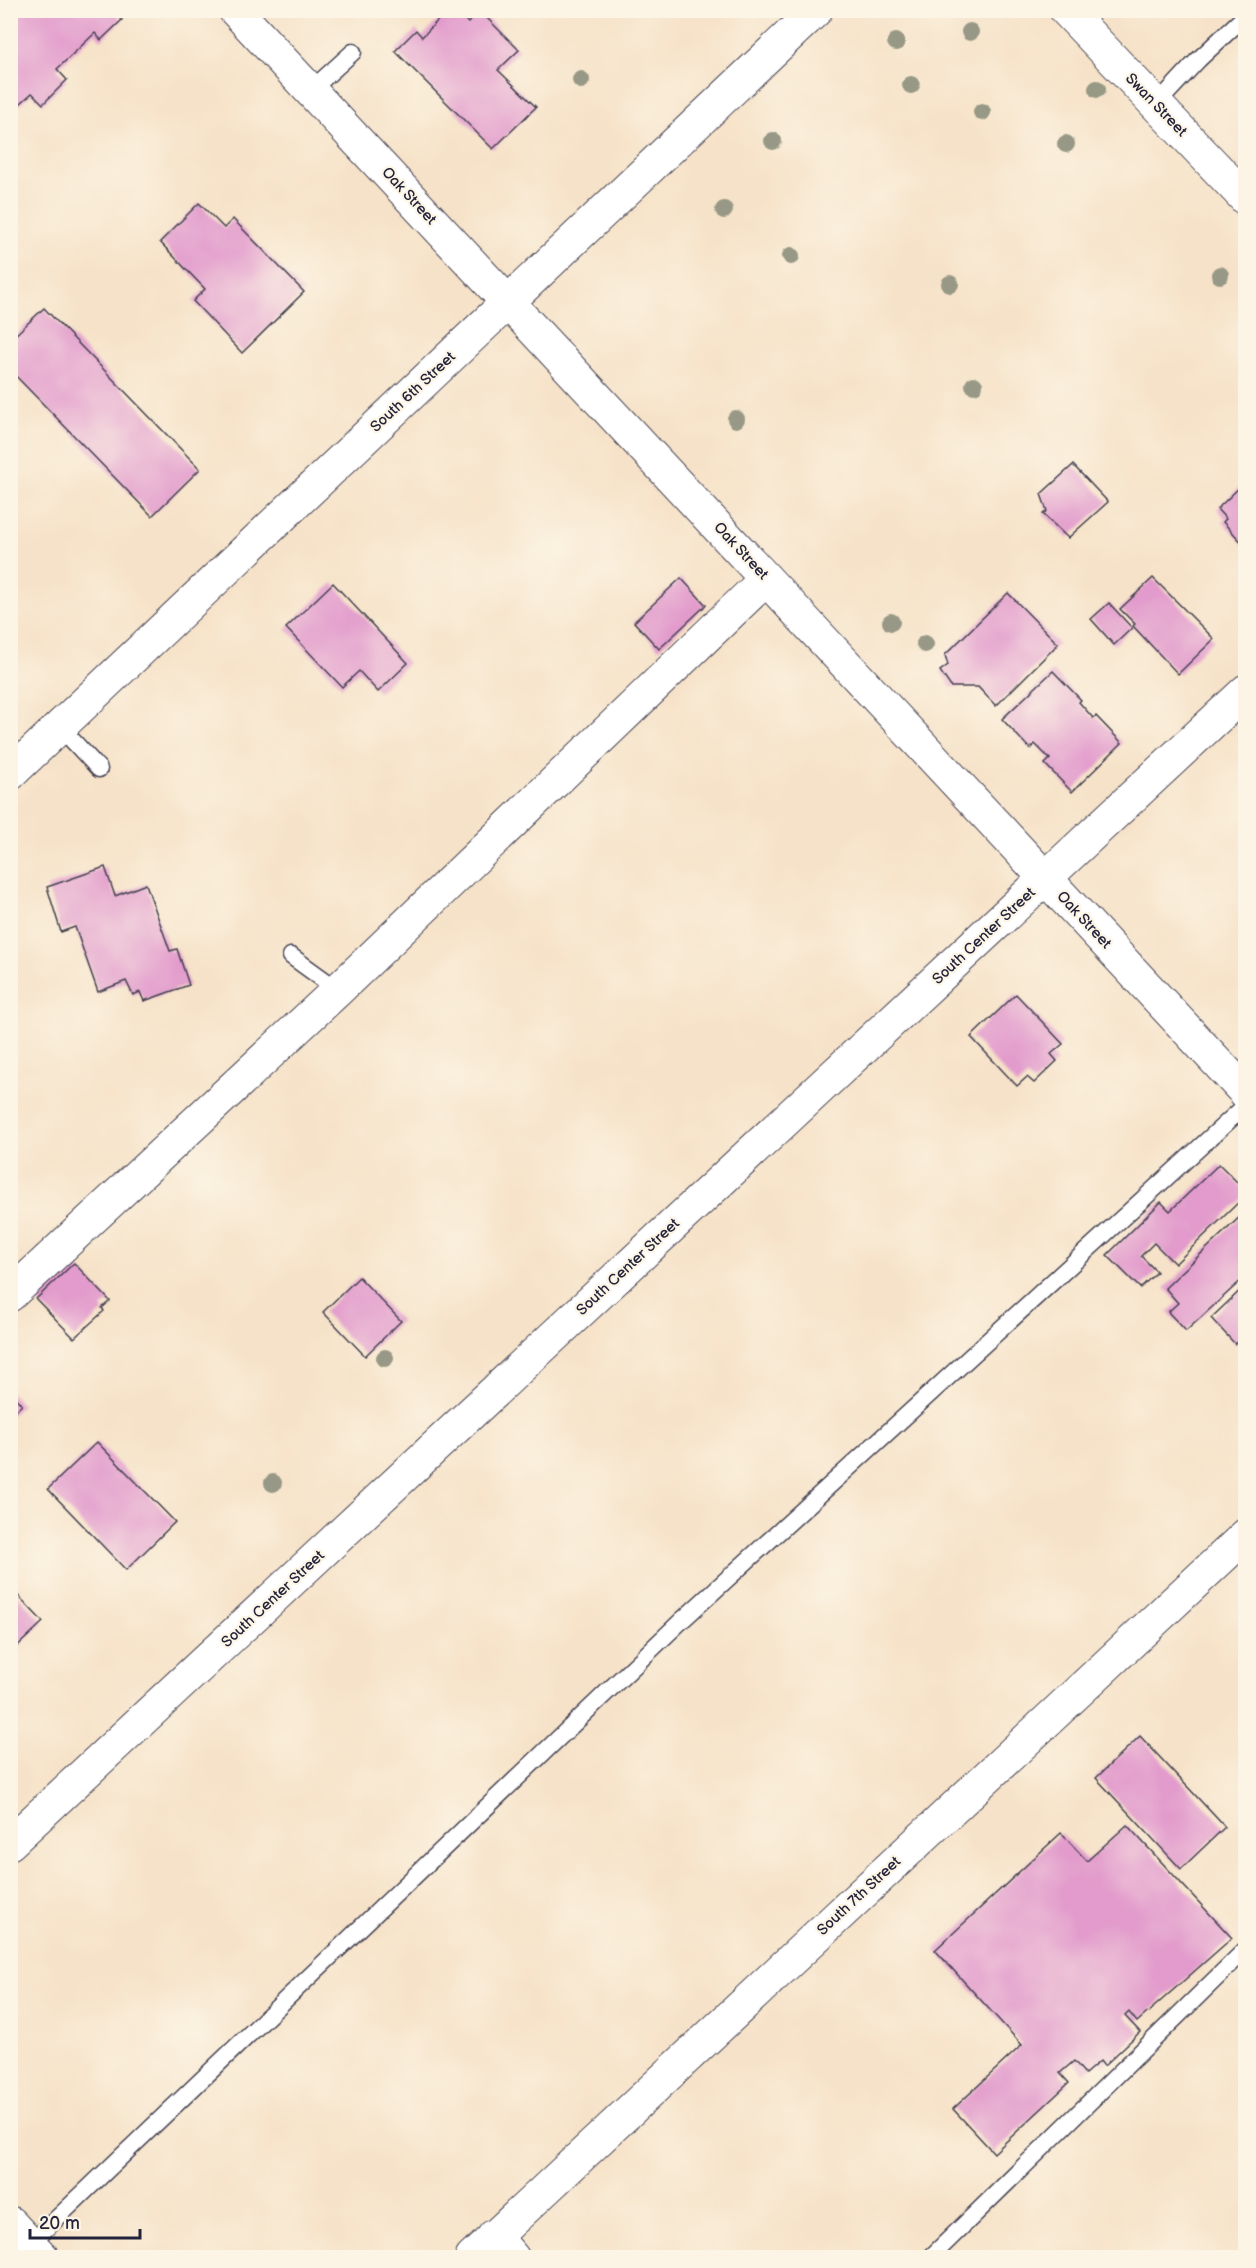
<svg xmlns="http://www.w3.org/2000/svg" width="1256" height="2268" viewBox="0 0 1256 2268" font-family="'Balsamiq Sans',sans-serif">
	<style>
		.building { fill: #e29bcc }
		.lines { fill: none; stroke-linecap: round; stroke-linejoin: round }
		.lane-casing { stroke: #423f50; stroke-width: 19 }
		.street-casing { stroke: #423f50; stroke-width: 35 }
		.secondary-casing { stroke: #423f50; stroke-width: 35 }
		.lane { stroke: #fff; stroke-width: 16 }
		.street { stroke: #fff; stroke-width: 33 }
		.secondary { stroke: #fff; stroke-width: 33 }
		.tree { fill: #979885 }
		.labels { text-anchor: middle; dominant-baseline: central; stroke-width: 4.5; stroke-linejoin: round; paint-order: stroke }
		.street-label { font-size: 15px; fill: #22223b; stroke: #fcf5e5 }
	</style>
	<rect width="100%" height="100%" fill="#fcf5e5"/>
	<filter id="ink" filterUnits="userSpaceOnUse"><feTurbulence type="fractalNoise" baseFrequency=".0167" numOctaves="2"/><feDisplacementMap in="SourceGraphic" scale="12" xChannelSelector="R" yChannelSelector="G"/><feConvolveMatrix kernelMatrix="1 2 1 2 8 2 1 2 1" color-interpolation-filters="sRGB"/></filter>
	<filter id="wash" filterUnits="userSpaceOnUse"><feTurbulence type="fractalNoise" baseFrequency=".008" numOctaves="4" result="noise"/><feDisplacementMap in="SourceGraphic" scale="24" xChannelSelector="R" yChannelSelector="G"/><feGaussianBlur stdDeviation="1.35" result="paint"/><feColorMatrix in="noise" values="0 0 0 0 0 0 0 0 0 0 0 0 0 0 0 0 0 1.4 0 .05"/><feComposite in="paint" operator="in"/></filter>
	<g filter="url(#wash)">
		<rect width="100%" height="100%" fill="#f6e2c8"/>
		<g id="blocks">
			<g class="building">
				<polygon points="10,10 112,10 122,20 101,40 95,33 57,69 67,80 43,104 32,93 10,113"/>
				<polygon points="448,10 456,10 468,23 480,11 519,50 498,70 536,107 493,149 395,51 416,30 422,37"/>
				<polygon points="199,203 224,228 233,219 304,292 242,353 193,301 205,289 160,242"/>
				<polygon points="44,308 200,469 152,516 10,370 10,340"/>
				<polygon points="1073,465 1108,502 1068,538 1043,514 1047,511 1041,494"/>
				<polygon points="1243,484 1246,487 1246,547 1223,522 1226,519 1217,509"/>
				<polygon points="681,578 706,605 659,649 634,622"/>
				<polygon points="1153,578 1214,639 1178,674 1133,626 1135,624 1120,609"/>
				<polygon points="333,583 408,663 378,692 359,671 342,687 286,628"/>
				<polygon points="1008,593 1058,644 996,706 978,687 951,687 940,671 948,665 945,655"/>
				<polygon points="1109,603 1132,628 1114,645 1091,619"/>
				<polygon points="1053,671 1081,700 1079,702 1093,718 1096,716 1122,743 1072,792 1045,764 1050,759 1035,744 1030,749 1002,719"/>
				<polygon points="105,867 115,896 146,884 170,951 177,949 189,985 144,1001 140,992 133,995 126,981 98,992 75,927 61,932 47,887"/>
				<polygon points="1016,994 1063,1044 1051,1054 1057,1061 1034,1083 1027,1077 1017,1086 971,1037"/>
				<polygon points="1219,1164 1246,1191 1246,1195 1175,1264 1154,1243 1141,1256 1157,1272 1140,1288 1107,1255 1161,1202 1170,1211"/>
				<polygon points="1246,1211 1246,1276 1186,1331 1168,1312 1178,1303 1165,1288"/>
				<polygon points="74,1263 110,1301 102,1308 104,1311 74,1338 36,1299"/>
				<polygon points="359,1277 401,1321 365,1356 323,1312"/>
				<polygon points="1246,1285 1246,1333 1235,1344 1211,1318"/>
				<polygon points="10,1392 22,1405 10,1416"/>
				<polygon points="97,1442 175,1522 126,1570 48,1489"/>
				<polygon points="10,1587 43,1622 10,1653"/>
				<polygon points="1140,1736 1225,1827 1181,1869 1096,1778"/>
				<polygon points="1127,1825 1232,1938 1137,2022 1129,2012 1125,2016 1140,2032 1104,2066 1100,2061 1085,2074 1074,2061 1060,2073 1069,2083 994,2153 953,2109 1022,2045 935,1950 1061,1833 1087,1861"/>
			</g>
		</g>
	</g>
	<g filter="url(#ink)">
		<use href="#blocks" fill-opacity="0" stroke="#423f50" stroke-width="1.5"/>
		<g class="lines">
			<g class="lane-casing">
				<g id="lane">
					<polyline points="310,91 353,52"/>
					<polyline points="1156,105 1198,60 1246,15"/>
					<polyline points="60,727 99,769"/>
					<polyline points="291,956 338,990"/>
					<polyline points="30,2244 679,1623 1246,1105"/>
					<polyline points="930,2258 1246,1949"/>
				</g>
			</g>
			<g class="street-casing">
				<g id="street">
					<polyline points="235,10 1246,1093"/>
					<polyline points="1066,10 1246,199"/>
					<polyline points="10,1295 338,990 766,579"/>
					<polyline points="10,1843 1246,691"/>
					<polyline points="10,2223 43,2258"/>
					<polyline points="494,2236 513,2258"/>
				</g>
			</g>
			<g class="secondary-casing">
				<g id="secondary">
					<polyline points="10,774 816,10"/>
					<polyline points="472,2258 1246,1535"/>
				</g>
			</g>
			<use href="#lane" class="lane"/>
			<use href="#street" class="street"/>
			<use href="#secondary" class="secondary"/>
		</g>
		<g class="tree">
			<circle cx="970" cy="32" r="9"/>
			<circle cx="896" cy="42" r="9"/>
			<circle cx="581" cy="80" r="9"/>
			<circle cx="911" cy="85" r="9"/>
			<circle cx="1097" cy="89" r="9"/>
			<circle cx="982" cy="112" r="9"/>
			<circle cx="773" cy="141" r="9"/>
			<circle cx="1066" cy="144" r="9"/>
			<circle cx="724" cy="210" r="9"/>
			<circle cx="791" cy="256" r="9"/>
			<circle cx="1220" cy="275" r="9"/>
			<circle cx="950" cy="284" r="9"/>
			<circle cx="974" cy="385" r="9"/>
			<circle cx="736" cy="419" r="9"/>
			<circle cx="891" cy="622" r="9"/>
			<circle cx="925" cy="644" r="9"/>
			<circle cx="385" cy="1358" r="9"/>
			<circle cx="273" cy="1483" r="9"/>
		</g>
	</g>
	<g class="labels">
		<g class="street-label">
			<text transform="translate(1156 105) rotate(46)">Swan Street</text>
			<text transform="translate(409 196) rotate(47)">Oak Street</text>
			<text transform="translate(413 392) rotate(-43)">South 6th Street</text>
			<text transform="translate(741 551) rotate(47)">Oak Street</text>
			<text transform="translate(1084 920) rotate(47)">Oak Street</text>
			<text transform="translate(984 936) rotate(-43)">South Center Street</text>
			<text transform="translate(628 1267) rotate(-43)">South Center Street</text>
			<text transform="translate(273 1599) rotate(-43)">South Center Street</text>
			<text transform="translate(859 1896) rotate(-43)">South 7th Street</text>
		</g>
	</g>
	<rect width="1256" height="2268" fill="none" stroke="#fcf5e5" stroke-width="36"/>
	<path d="M30 2229v9h110v-9" fill="none" stroke="#22223b" stroke-width="3"/>
	<text x="39" y="2229" font-size="18" fill="#22223b" stroke="#fcf5e5" stroke-width="4.5" paint-order="stroke">20 m</text>
</svg>
